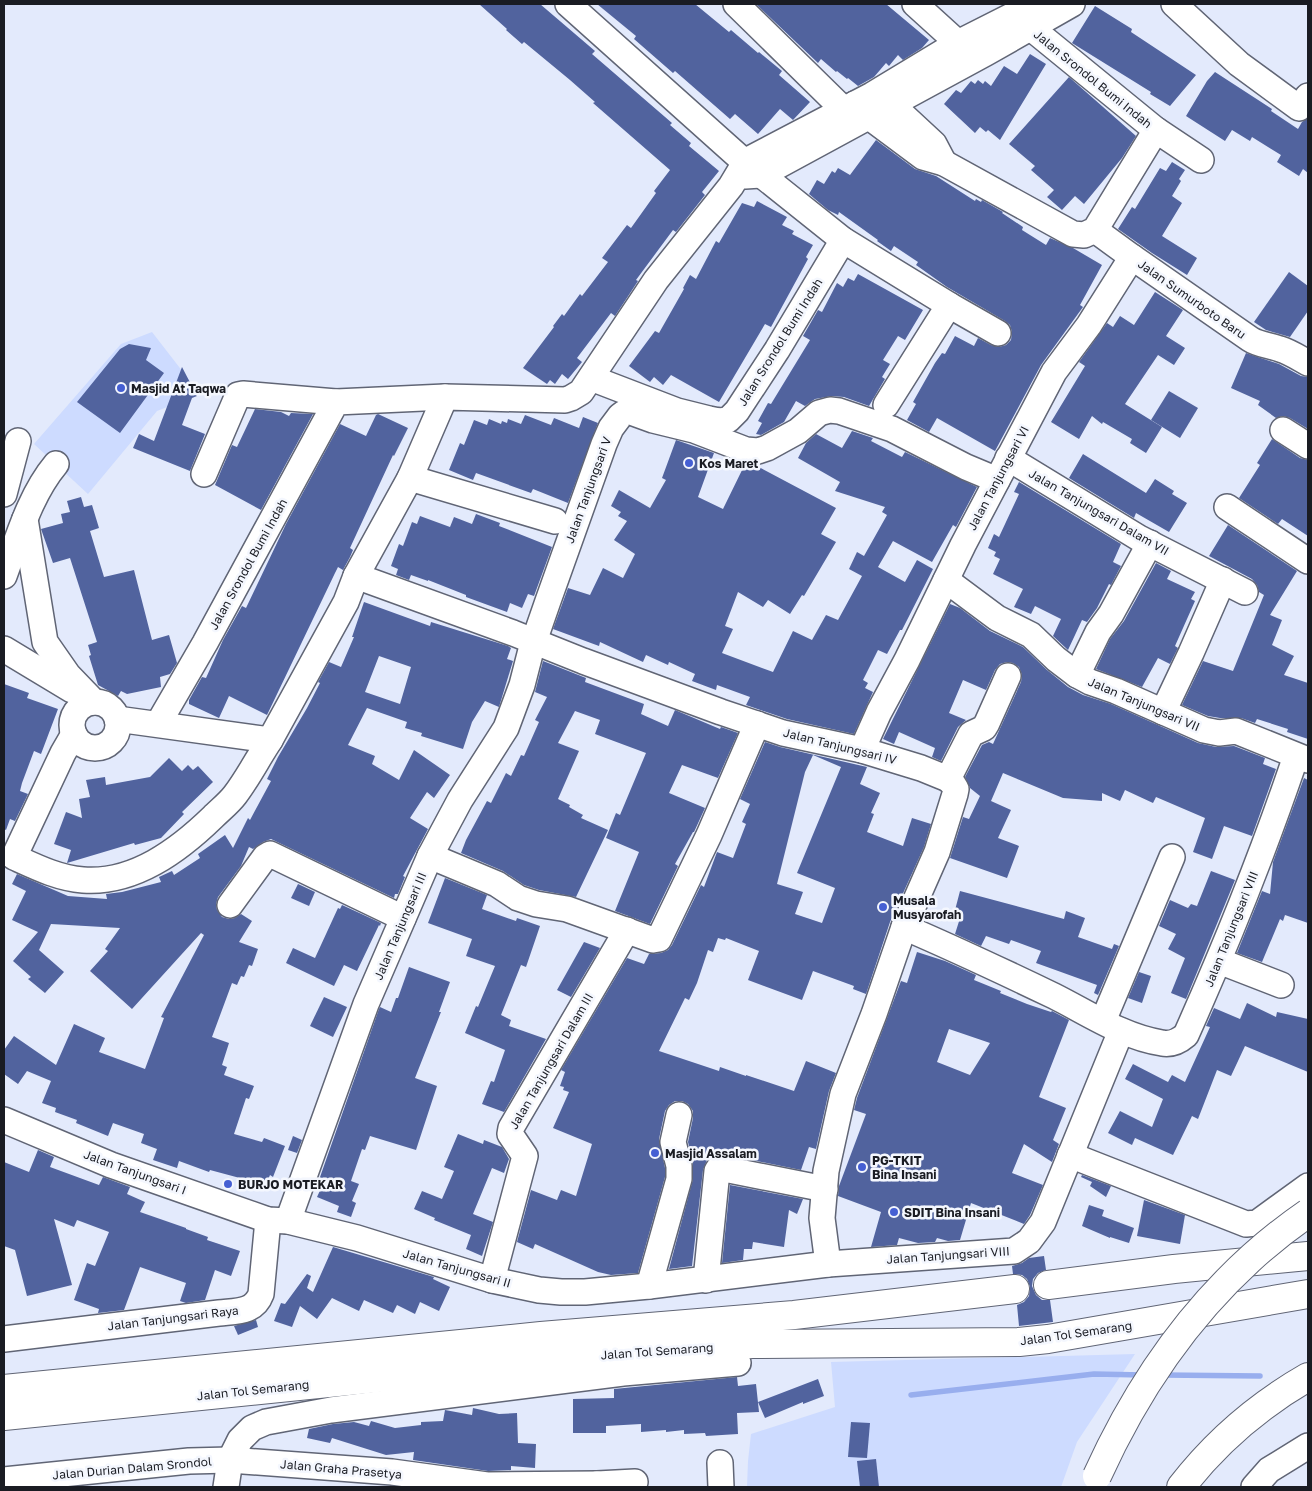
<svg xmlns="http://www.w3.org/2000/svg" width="1312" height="1491" viewBox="0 0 1312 1491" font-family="'Golos Text',sans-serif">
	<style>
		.green { fill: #cddbff }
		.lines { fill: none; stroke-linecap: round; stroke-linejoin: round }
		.stream { stroke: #98aeee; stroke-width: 5.5 }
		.building { fill: #51639e; fill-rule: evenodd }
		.minor-casing { stroke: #606575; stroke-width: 28 }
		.highway-casing { stroke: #606575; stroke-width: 30 }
		.minor { stroke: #fff; stroke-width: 25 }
		.highway { stroke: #fff; stroke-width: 28 }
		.highway-bridge-casing { stroke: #606575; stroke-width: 30; stroke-linecap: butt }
		.highway-bridge { stroke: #fff; stroke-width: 28 }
		.poi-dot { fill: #455fd3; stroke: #f4f7fe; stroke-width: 2 }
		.labels { text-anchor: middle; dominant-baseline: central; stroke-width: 5; stroke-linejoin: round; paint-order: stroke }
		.street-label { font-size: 12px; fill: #1a1c23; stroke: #f4f7fe }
		.poi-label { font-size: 12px; font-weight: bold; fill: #1a1c23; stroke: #f4f7fe; text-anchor: start }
	</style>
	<rect width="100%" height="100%" fill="#e3eafc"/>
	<g class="green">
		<polygon points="152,332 200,394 157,411 88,494 34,444 121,344"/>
		<polygon points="1135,1354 1077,1442 1061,1487 747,1487 748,1461 751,1434 835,1407 831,1362"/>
	</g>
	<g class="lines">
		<g class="stream">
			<polyline points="1162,1375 1260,1376"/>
			<polyline points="911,1395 1094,1374 1143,1375"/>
		</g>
	</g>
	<g class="building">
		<polygon points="479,4 540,4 595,51 592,54 672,123 670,125 691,143 689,146 719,171 702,192 705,195 676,232 673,230 636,280 638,281 615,316 611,313 577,358 582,362 568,379 562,374 555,384 550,380 547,384 523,368 554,327 553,326 562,314 564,316 580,294 582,296 608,262 602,258 627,225 631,228 656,193 654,191 670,170 593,103 595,102 570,80 524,42 522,44 506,30 507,29"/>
		<polygon points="597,4 695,4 729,32 731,30 758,53 759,52 782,71 779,75 810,102 793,120 780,109 758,134 735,114 730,119 675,71 673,73 634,39 636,36"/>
		<polygon points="756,4 886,4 929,40 922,48 903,60 898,55 889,66 886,63 874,77 858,86 848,78 847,79 837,71 836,72 821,59 818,63"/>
		<polygon points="1095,6 1132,29 1131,32 1196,75 1170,106 1150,94 1151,92 1072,43"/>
		<polygon points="1030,54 1046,64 1000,140 988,130 986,132 980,127 975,133 944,104 956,90 961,93 971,81 975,84 978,80 983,84 985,81 991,86 1004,66 1017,74"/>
		<polygon points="1215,72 1272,109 1271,111 1298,129 1302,122 1308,118 1308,173 1303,169 1299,176 1277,162 1281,155 1252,137 1250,141 1232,130 1225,141 1186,116 1207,81"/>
		<polygon points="1069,77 1136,136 1122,158 1084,204 1075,196 1062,210 1047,197 1054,190 1031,170 1035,166 1009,144"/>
		<polygon points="876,140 915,169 936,176 975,201 976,199 981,202 982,200 1003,212 1002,213 1023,227 1022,230 1046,245 1050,238 1073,248 1102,265 1080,305 1083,307 1041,365 995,451 937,418 929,432 907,420 916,404 913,402 935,363 942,353 945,354 955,336 974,346 978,338 991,345 999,347 1006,345 1011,340 1012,332 1010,325 1005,321 947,287 916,265 918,262 894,246 891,251 877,241 878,240 839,212 838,215 828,210 809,194 817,180 824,184 832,171 835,173 838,168 850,175"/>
		<polygon points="1172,162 1185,170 1179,179 1181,181 1172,196 1182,203 1162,236 1197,258 1187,275 1152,253 1118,229 1132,207 1135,209 1160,168 1166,171"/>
		<polygon points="757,201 787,217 782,225 794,231 792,234 813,245 806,257 808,259 771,327 765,324 719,402 671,375 663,385 654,377 650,382 629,366 655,331 659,333 684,289 683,288 690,275 696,279 716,241 719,243 742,203 754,207"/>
		<polygon points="1289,272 1308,286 1308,311 1290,337 1266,330 1254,322"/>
		<polygon points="858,274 923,310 905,340 898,336 883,360 890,364 882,377 885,379 869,406 844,397 832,396 815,399 805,406 796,401 784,422 761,435 756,434 762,423 758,421 768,403 771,404 810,340 803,336 818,310 822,312 837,283 843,287 848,278 854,281"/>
		<polygon points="1155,292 1183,310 1166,336 1185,348 1174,365 1158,355 1125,404 1162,427 1146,453 1130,443 1132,439 1103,422 1102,424 1092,416 1079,439 1051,422 1085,366 1079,362 1107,323 1113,327 1120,316 1134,325"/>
		<polygon points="129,344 151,348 146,360 164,373 120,433 77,402 120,349"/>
		<polygon points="1246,353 1279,364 1301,376 1308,377 1308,429 1290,418 1283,416 1276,418 1258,405 1260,401 1231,388"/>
		<polygon points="182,367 197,396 192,398 182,425 205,434 190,471 133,448 139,434 154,441"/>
		<polygon points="1169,391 1198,408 1180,438 1151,420"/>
		<polygon points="255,409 281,412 289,416 291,413 313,414 261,510 215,485 232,445 237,447"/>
		<polygon points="378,414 408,428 394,456 393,455 350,548 353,550 350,557 343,570 338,567 335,573 267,715 229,696 219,718 189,704 189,700 202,677 206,678 223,640 242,606 246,608 286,524 340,424 366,436 376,415"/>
		<polygon points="525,415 551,425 554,418 579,428 583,417 598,423 568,503 533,489 531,493 476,473 473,480 449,470 460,443 464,445 474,420 487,425 489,419 501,424 502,421 507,423 508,419 521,424"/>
		<polygon points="852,431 873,438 871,441 902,457 905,452 977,487 956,527 953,525 932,562 893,541 878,567 905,582 917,560 933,569 902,630 900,630 887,654 878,650 863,680 868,683 865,688 873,692 854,734 787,719 746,705 750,697 717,685 716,690 692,681 695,674 669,662 668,665 646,655 643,662 600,642 599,646 553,629 568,588 590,595 603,568 623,578 635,554 614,540 627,521 618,516 621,512 611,506 619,490 650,508 666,480 662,478 676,440 714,453 698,497 723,509 745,464 755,465 836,508 821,534 836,542 804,596 802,595 790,614 768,600 763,607 738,592 725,626 733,629 722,653 773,672 793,631 812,640 826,615 838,620 862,576 849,569 857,552 864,556 887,515 882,512 885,507 835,491 840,482 798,458 806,443 816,434 842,448"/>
		<polygon points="1272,439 1300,458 1308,460 1308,536 1282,519 1278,524 1239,498 1260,465 1257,463"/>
		<polygon points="1083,454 1146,493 1155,479 1174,491 1172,494 1187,503 1169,532 1136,513 1134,518 1069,478"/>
		<polygon points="1019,482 1121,544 1113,562 1121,566 1111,585 1109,584 1097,608 1087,622 1082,620 1068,650 1053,636 1061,619 1035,606 1031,614 1014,607 1023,589 993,574 1000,559 994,556 996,552 988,548 994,534 999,537 1019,494 1014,492"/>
		<polygon points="81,497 84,507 92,505 99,528 90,531 104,577 134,570 152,640 169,635 177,663 170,674 160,677 161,687 127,694 121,691 118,696 98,685 89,656 91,655 88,645 97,642 70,558 53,563 41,529 63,523 61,514 70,512 67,501"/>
		<polygon points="476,514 500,523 499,526 552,547 534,596 528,594 522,608 510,603 507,612 466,597 466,595 428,580 428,581 411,575 409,580 396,575 398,569 391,566 399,544 403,546 412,522 417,524 420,516 450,527 454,517 472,524"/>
		<polygon points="1228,525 1297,571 1270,615 1282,620 1272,645 1294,656 1284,675 1308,683 1308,739 1287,732 1288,729 1257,719 1255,723 1241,718 1220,718 1208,716 1182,705 1203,661 1233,671 1264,595 1259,592 1257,585 1252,579 1209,556"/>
		<polygon points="1156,563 1171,571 1167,579 1195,592 1191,599 1195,601 1175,646 1178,648 1170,664 1158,658 1142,687 1096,669 1110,639 1124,621"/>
		<path d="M364,602L430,626L431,622L508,646L511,648L507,659L513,661L499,707L485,701L472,722L463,749L421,736L422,733L405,728L407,722L367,708L348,745L375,756L372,764L399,780L414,750L450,775L434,798L427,792L410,818L428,829L403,876L405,877L398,894H395L394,898L271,839L263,842L253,849L249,847L241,866L218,897L216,904L217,910L222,917L229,919L235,918L241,914L252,921L239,942L258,949L252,966L249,965L244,977L241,976L237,985L232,983L212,1037L229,1043L222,1065L227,1067L224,1075L254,1086L249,1099L246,1098L234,1134L262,1142L264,1138L285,1146L273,1177L270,1175L263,1191L249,1186L251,1181L210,1170L209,1172L179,1161L177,1168L153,1160L157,1149L141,1143L144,1134L113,1123L108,1136L76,1123L77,1120L55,1112L56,1108L42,1103L51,1081L27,1071L18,1084L4,1074V1050L14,1036L56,1065L74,1024L105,1038L99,1052L145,1069L164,1018L161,1017L204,935L201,933L132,1009L90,971L108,951L105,949L120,928L51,924L39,950L64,972L45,993L28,979L31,977L13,961L38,932L12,920L26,891L12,884L17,874L68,896L107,899L106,894L122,892L161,882L159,877L172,871L174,875L200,858L198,854L225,835L233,848L248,818L250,820L271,781L267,779L278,757L307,708L320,683L318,682L329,662L341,667L354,637H352ZM379,656L411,667L400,704L365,692Z"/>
		<polygon points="950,604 960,608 990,631 1023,647 1047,670 1068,687 1083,695 1111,704 1198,743 1216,747 1234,746 1265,758 1263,764 1276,769 1252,836 1224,826 1212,859 1193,852 1205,818 1156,797 1153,803 1125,790 1120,801 1102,793 1102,801 1063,798 1003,773 991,801 1011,810 998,838 1019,846 1007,878 950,858 963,817 969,819 980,796 970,788 965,777 982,745 989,742 993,744 1021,682 1022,675 1019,667 1013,663 1007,662 1000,664 995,670 986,690 963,680 949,713 966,720 958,727 941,761 932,757 935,748 899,732 894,744 883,739"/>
		<polygon points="543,661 586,678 585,682 644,704 641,714 668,726 675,710 720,729 721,727 738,733 718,778 682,765 669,793 705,808 694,832 693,832 675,864 678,866 650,924 615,911 639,852 606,838 616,813 620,815 646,753 595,734 600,720 575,711 558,743 579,751 558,799 570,805 569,807 583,815 581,818 608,830 576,897 539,890 524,885 503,871 461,853 466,840 487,801 491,803 506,773 511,776 521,755 524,756 539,722 535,720 547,697 535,692"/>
		<polygon points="4,684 29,693 27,698 58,709 41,754 34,751 22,783 20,791 28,794 15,821 10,819 6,830 4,829"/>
		<path d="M765,742L780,747L867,767L860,784L880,793L871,813L874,814L867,832L903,846L912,818L931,824L924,847L890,922L866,994L853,989L854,986L813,971L802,1000L748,980L759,951L726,938L725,940L718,938L713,952L708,950L697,983L689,1000L685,998L659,1051L719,1071L720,1067L746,1076V1075L794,1091L806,1061L836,1073L829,1091L816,1149L809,1147L801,1170L722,1154L713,1155L707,1160L703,1170L692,1266L669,1269L693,1179V1163L688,1142L693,1118V1111L688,1104L682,1101H675L669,1105L665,1111L659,1139L665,1168V1177L638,1273L611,1275L598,1272L535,1244L533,1249L517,1242L531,1190L557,1200L561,1190L576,1196L592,1144L553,1128L569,1092L563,1090L564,1087L560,1086L565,1072L561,1070L627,958L644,964L649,954L661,953L668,950L672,945L701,885L704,887L717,852L733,858L746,824L742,822L750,804L740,799ZM813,755L841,767L797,873L835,888L822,923L795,914L803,892L777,884L805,772Z"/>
		<polygon points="169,758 182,771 188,765 193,770 198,766 213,782 182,812 184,814 161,838 135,845 134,843 67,863 71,850 54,844 66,812 82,818 79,799 90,797 86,780 105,777 106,785 150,777"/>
		<polygon points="1304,778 1308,780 1308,923 1285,915 1283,921 1280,919 1262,962 1237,953 1262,891 1270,894 1273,862"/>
		<polygon points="1211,871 1235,880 1186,999 1171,993 1185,958 1168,949 1176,934 1159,926 1170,900 1188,908 1191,904 1197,906"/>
		<polygon points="445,878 487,895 482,909 516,921 517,918 540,926 526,967 521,965 501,1015 511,1020 509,1026 546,1039 504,1112 482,1104 491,1081 494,1082 505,1050 465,1033 476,1006 478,1007 495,966 466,956 472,939 428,923"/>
		<polygon points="298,884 315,892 309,906 291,898"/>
		<polygon points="960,891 1064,919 1066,911 1085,918 1078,937 1112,949 1114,944 1119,946 1098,995 1094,993 1097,985 1036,963 1041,951 1011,940 1009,944 986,936 981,946 955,934 961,915 954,914"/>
		<polygon points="342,905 381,923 380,926 379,925 357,971 344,965 334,986 286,963 293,948 315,958 338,908 340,909"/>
		<polygon points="584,942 600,948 571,997 557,990"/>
		<path d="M917,952L945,961L976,975L974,980L1001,991L1000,993L1027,1004L1051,1012L1052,1011L1069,1020L1039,1097L1066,1108L1053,1140L1059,1144L1052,1162L1024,1144L1012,1173L1043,1185L1030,1215L1024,1224L971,1203L960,1240L948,1241L937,1238L935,1242L918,1243L899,1238L897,1245L871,1247L881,1212L838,1196L839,1186L866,1114L854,1110L857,1098L901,981L907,983ZM949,1029L990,1043L970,1075L937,1062Z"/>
		<polygon points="409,967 450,982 439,1012 441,1012 415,1078 437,1086 416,1150 370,1136 365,1150 362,1149 351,1181 359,1184 352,1201 356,1203 351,1217 337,1212 339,1206 317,1197 324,1182 319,1180 379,1009 380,1007 391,1012 396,998 398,998"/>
		<polygon points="1139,972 1151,976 1142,1003 1128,998"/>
		<polygon points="324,997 347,1007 333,1037 310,1026"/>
		<polygon points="1247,1003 1276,1017 1277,1012 1308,1019 1308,1072 1245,1046 1231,1076 1217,1070 1198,1119 1192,1116 1173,1155 1135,1138 1132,1145 1108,1133 1120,1111 1152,1127 1163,1099 1125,1079 1133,1064 1168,1082 1172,1075 1185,1082 1210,1027 1206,1026 1214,1008 1240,1019"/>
		<polygon points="458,1134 483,1144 484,1140 502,1147 509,1159 504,1173 492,1168 473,1214 493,1222 482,1256 466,1249 471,1235 434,1220 435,1218 414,1209 422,1191 442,1199 454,1171 444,1167"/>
		<polygon points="293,1136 302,1140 297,1153 288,1150"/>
		<polygon points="38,1150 54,1157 50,1167 99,1185 103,1177 130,1187 127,1194 145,1202 140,1212 186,1228 186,1229 208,1237 207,1240 240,1251 231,1276 215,1270 205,1300 186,1303 180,1301 186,1283 140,1267 124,1310 98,1313 99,1309 74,1300 87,1263 95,1266 109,1232 77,1220 74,1227 54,1219 72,1285 27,1296 15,1250 4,1246 4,1162 29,1172"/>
		<polygon points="1082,1175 1111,1186 1106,1197 1090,1186 1092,1182 1081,1177"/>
		<polygon points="730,1185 803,1199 797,1214 789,1210 784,1247 753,1242 752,1249 744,1249 743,1260 722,1263"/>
		<polygon points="1144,1200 1185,1215 1180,1244 1137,1236"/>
		<polygon points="1089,1205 1104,1210 1102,1216 1134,1228 1129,1243 1110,1237 1110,1238 1082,1226"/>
		<polygon points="333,1247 434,1277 433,1279 450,1287 439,1311 420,1302 415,1314 397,1305 393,1313 364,1300 359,1311 332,1298 317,1319 300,1306 292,1327 274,1321 281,1303 285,1304 307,1274 311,1276 307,1288 313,1292"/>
		<polygon points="1044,1256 1046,1270 1038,1273 1033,1279 1032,1286 1036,1295 1042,1300 1050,1300 1053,1322 1019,1326 1017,1305 1024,1302 1029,1296 1030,1287 1027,1279 1022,1275 1013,1274 1012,1266 1022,1263 1029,1258"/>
		<polygon points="256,1320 258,1327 238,1335 234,1326"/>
		<polygon points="737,1377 738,1386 756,1384 759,1412 737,1413 738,1434 706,1436 705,1433 684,1434 684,1430 666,1432 666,1430 641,1432 641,1424 606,1426 606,1433 573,1433 573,1399 614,1398 614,1389"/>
		<polygon points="818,1379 824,1396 803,1404 803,1402 765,1418 758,1402"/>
		<polygon points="473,1408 499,1414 517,1413 518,1443 536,1444 535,1468 511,1466 511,1470 488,1471 413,1460 414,1452 386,1455 332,1438 330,1443 307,1438 309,1429 333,1424 354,1422 369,1426 371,1421 395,1428 421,1425 421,1422 443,1421 445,1410 472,1415"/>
		<polygon points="851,1422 870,1423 867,1458 848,1457"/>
		<polygon points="876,1459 879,1487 860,1487 857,1461"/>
	</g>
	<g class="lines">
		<g class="minor-casing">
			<g id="minor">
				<polyline points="568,4 739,157 843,240 949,305 886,405"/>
				<polyline points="736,4 843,109"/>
				<polyline points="915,4 958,43"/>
				<polyline points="1174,4 1239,64 1299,108 1308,96"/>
				<polyline points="1031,28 1156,130 1201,160"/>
				<polyline points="879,93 934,144 944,163"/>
				<polyline points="855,104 868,116 923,157 944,163 1073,234 1084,235 1095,230 1156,130"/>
				<polyline points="745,176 761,175 986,53 1072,4"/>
				<path d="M1132,257L1250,339C1259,345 1269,345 1280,349C1290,352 1299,358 1308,363"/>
				<polyline points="949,305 998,333"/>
				<polyline points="591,378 677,411 709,419 719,421 728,420 737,411 777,350 843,240"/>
				<polyline points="1283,430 1308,446"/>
				<polyline points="1008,458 1139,538 1245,592"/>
				<polyline points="204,474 238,395 243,394 336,402"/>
				<polyline points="410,478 555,521"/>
				<polyline points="4,494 18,441"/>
				<polyline points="1227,507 1308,561"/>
				<polyline points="25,519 45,642 68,675 94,702"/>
				<path d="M4,576C18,538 30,495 56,464"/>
				<polyline points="356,576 513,633 583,661 721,712 783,733 862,750 921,768 948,779 953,784 956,789 955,794 937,852 904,927 874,1014 843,1094 826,1171 822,1218 828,1264"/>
				<polyline points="946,580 997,618 1031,635 1056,659 1077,675 1090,682 1116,691 1204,730 1219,733 1236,731 1308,760"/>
				<polyline points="4,649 72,690"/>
				<polyline points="1077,675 1098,632 1111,614 1150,543"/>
				<circle cx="95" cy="725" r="23"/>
				<polyline points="1163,712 1191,653 1223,580"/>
				<polyline points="117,719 270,740 346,602 356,576 410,478 445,397 565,400 571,398 581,392 656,280 731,186 746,161 872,95 958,43 1035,4"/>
				<polyline points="158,724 205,643 336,402 445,397"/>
				<path d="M74,734L63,753L14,857C36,867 58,878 83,880C134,884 179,850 213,817C220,810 229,803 235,795C248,778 258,758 270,740"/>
				<polyline points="862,750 879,712 907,660 963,545 1054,372 1089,325 1132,257 1095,230"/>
				<polyline points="948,779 971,734 984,728 987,723 1008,676"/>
				<polyline points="430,856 497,884 518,898 536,904 567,909 653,940 659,939 709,835 757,724"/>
				<polyline points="230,905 265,857 270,854 403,918"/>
				<path d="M904,927C955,949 1004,972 1054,996C1088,1013 1123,1037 1162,1043C1172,1045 1179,1041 1186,1035C1227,943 1264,851 1296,756"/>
				<polyline points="1219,961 1281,985"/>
				<polyline points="1103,1021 1172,857"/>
				<polyline points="4,1120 111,1165 268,1220 288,1221 357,1238 492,1280 539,1290 561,1292 585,1292 649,1286 828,1264 1014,1251 1029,1241 1043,1222 1121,1031"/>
				<polyline points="1070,1155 1246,1224 1257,1223 1308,1186"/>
				<polyline points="288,1221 366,1004 430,856 460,800 506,728 522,685 531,650 548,601 604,444 611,428 620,416 624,413 631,412 653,420 694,430 746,450 758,451 767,448 798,431 819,413 830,410 839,411 892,429 966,467 997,480"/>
				<polyline points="492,1280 525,1156 510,1134 511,1128 627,930"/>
				<polyline points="706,1280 717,1171 719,1168 825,1189"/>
				<polyline points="649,1286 679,1179 679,1166 673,1142 679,1115"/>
				<path d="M4,1339L219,1313C236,1311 254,1313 261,1294L268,1220"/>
				<polyline points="720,1463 721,1487"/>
				<polyline points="4,1480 189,1461 230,1460 392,1472 487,1485 597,1484 597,1487"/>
				<polyline points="597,1484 635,1482"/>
				<polyline points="226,1487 230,1460 240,1440 252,1428 266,1422 331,1410 623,1373 738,1363"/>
				<polyline points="1254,1487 1269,1470 1308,1446"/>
			</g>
		</g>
		<g class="highway-casing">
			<g id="highway">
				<polyline points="1048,1285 1174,1269 1308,1256"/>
				<polyline points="4,1389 541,1336 794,1315 1015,1289"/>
				<polyline points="4,1416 623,1353 752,1344 1019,1342 1048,1339 1308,1294"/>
				<path d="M1181,1487C1215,1443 1259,1405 1308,1377"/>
			</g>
		</g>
		<use href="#minor" class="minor"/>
		<use href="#highway" class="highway"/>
		<g class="highway-bridge-casing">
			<path id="highway-bridge" d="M1097,1476C1145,1370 1212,1279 1308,1213"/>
		</g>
		<use href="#highway-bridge" class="highway-bridge"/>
	</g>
	<g class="poi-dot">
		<circle cx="121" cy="388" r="5"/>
		<circle cx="689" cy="463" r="5"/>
		<circle cx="883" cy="907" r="5"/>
		<circle cx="655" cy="1153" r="5"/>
		<circle cx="862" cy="1167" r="5"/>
		<circle cx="228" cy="1184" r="5"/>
		<circle cx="894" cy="1212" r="5"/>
	</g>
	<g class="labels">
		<g class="street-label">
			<text transform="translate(1093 79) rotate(39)">Jalan Srondol Bumi Indah</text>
			<text transform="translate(1192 299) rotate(35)">Jalan Sumurboto Baru</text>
			<text transform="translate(780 342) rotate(-58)">Jalan Srondol Bumi Indah</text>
			<text transform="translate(998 478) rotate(-62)">Jalan Tanjungsari VI</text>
			<text transform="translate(588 490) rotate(-70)">Jalan Tanjungsari V</text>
			<text transform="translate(1099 512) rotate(30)">Jalan Tanjungsari Dalam VII</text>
			<text transform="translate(248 564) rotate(-61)">Jalan Srondol Bumi Indah</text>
			<text transform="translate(1144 704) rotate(23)">Jalan Tanjungsari VII</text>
			<text transform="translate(840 746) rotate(14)">Jalan Tanjungsari IV</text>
			<text transform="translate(400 926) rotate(-67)">Jalan Tanjungsari III</text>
			<text transform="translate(1231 929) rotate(-68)">Jalan Tanjungsari VIII</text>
			<text transform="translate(551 1061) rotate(-60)">Jalan Tanjungsari Dalam III</text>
			<text transform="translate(135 1172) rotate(20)">Jalan Tanjungsari I</text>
			<text transform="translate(948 1255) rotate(-4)">Jalan Tanjungsari VIII</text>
			<text transform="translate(457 1268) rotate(16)">Jalan Tanjungsari II</text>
			<text transform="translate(173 1318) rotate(-7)">Jalan Tanjungsari Raya</text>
			<text transform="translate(1076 1333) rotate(-8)">Jalan Tol Semarang</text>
			<text transform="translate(657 1351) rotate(-4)">Jalan Tol Semarang</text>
			<text transform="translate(253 1390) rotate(-6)">Jalan Tol Semarang</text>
			<text transform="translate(132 1468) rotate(-5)">Jalan Durian Dalam Srondol</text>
			<text transform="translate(341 1469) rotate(5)">Jalan Graha Prasetya</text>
		</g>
		<g class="poi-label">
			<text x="131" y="388">Masjid At Taqwa</text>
			<text x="699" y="463">Kos Maret</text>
			<text x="893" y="900">Musala<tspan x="893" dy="14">Musyarofah</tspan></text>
			<text x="665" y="1153">Masjid Assalam</text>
			<text x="872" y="1160">PG-TKIT<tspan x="872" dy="14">Bina Insani</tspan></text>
			<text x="238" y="1184">BURJO MOTEKAR</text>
			<text x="904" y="1212">SDIT Bina Insani</text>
		</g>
	</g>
	<rect width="1312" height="1491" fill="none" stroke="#1a1c23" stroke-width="10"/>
</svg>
